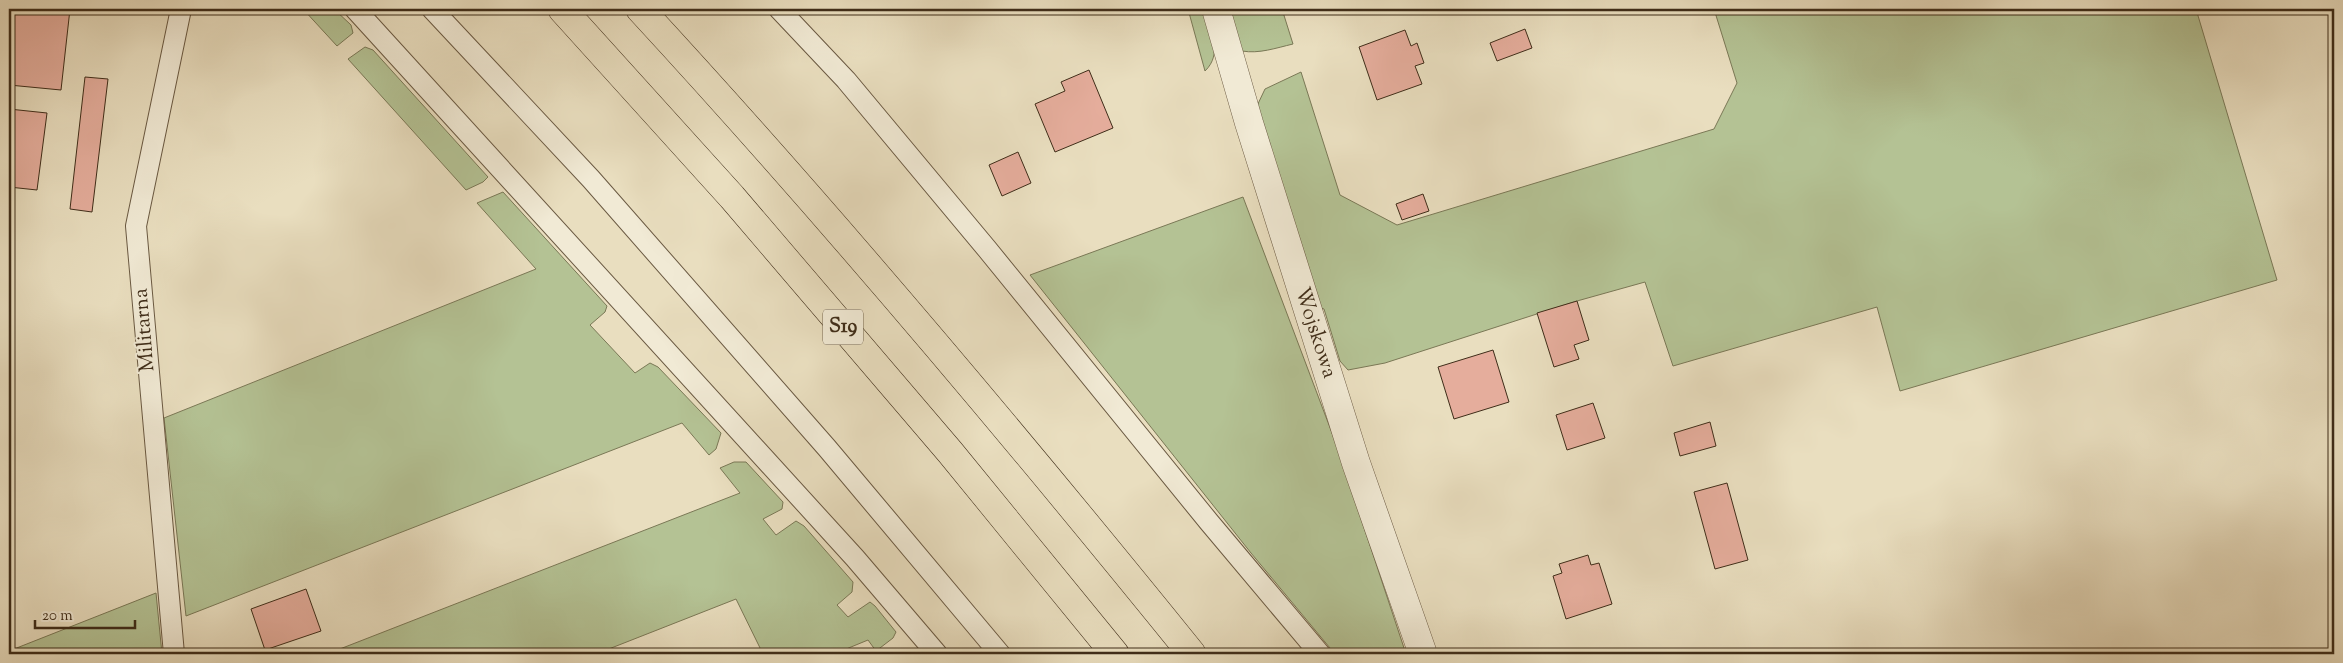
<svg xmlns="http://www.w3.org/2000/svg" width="2343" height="663" viewBox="0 0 2343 663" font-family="'Sorts Mill Goudy',serif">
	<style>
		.green { fill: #b4c294; stroke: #7a7856 }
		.building { fill: #e5ad9c; stroke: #3f2d19 }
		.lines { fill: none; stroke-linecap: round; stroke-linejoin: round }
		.service-casing { stroke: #6a5942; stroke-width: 22 }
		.minor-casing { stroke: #6a5942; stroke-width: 29 }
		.motorway-casing { stroke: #3f2d19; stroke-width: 29 }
		.service { stroke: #f1ead5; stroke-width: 20 }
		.minor { stroke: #f1ead5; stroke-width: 28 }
		.motorway { stroke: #e9debf; stroke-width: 28 }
		.labels { text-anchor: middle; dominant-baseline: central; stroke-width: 4; stroke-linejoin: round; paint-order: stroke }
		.shield { fill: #f1ead5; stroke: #746651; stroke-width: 1 }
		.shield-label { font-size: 20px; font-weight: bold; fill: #3f2d19 }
		.street-label { font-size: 21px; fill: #3f2d19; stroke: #f1ead5 }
	</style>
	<rect width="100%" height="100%" fill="#e9debf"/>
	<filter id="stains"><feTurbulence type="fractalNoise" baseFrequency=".004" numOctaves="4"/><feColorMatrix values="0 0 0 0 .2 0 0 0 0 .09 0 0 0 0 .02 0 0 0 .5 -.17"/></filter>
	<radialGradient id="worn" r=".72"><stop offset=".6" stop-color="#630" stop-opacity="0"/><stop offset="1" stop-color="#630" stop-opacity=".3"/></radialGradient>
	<g class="green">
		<polygon points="303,9 334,9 351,25 353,33 337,46"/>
		<path d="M1188,9H1205C1211,30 1223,54 1205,71Z"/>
		<path d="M1226,9H1282L1293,44C1276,48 1259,54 1242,51Z"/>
		<polygon points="1714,9 2196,9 2277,280 1900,391 1877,307 1673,366 1645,282 1577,301 1385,363 1348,370 1340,361 1324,309 1318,307 1256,108 1265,89 1301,72 1340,195 1397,225 1714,129 1737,83"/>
		<polygon points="365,47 373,50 488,177 483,182 466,190 348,59"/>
		<polygon points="503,192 607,306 605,312 590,325 635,373 650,363 658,367 721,433 716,449 709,455 682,423 186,616 164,418 536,269 477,203"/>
		<polygon points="1243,197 1338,449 1406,654 1335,654 1251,553 1030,275"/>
		<polygon points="734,462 746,462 783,502 782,509 763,519 776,535 796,521 804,526 853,582 852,592 837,605 848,617 870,602 875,606 896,632 893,638 876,651 868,640 834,654 763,654 736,599 596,654 327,654 740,493 720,468"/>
		<polygon points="156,593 162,654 9,654 9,651"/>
	</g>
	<g class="building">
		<polygon points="9,9 70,9 61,90 9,85"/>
		<polygon points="100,9 131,9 131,12"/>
		<polygon points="1525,29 1532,48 1497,61 1490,43"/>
		<polygon points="1405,30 1411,46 1417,43 1424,63 1415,66 1422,84 1377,100 1359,47"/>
		<polygon points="1089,70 1113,128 1055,152 1035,104 1065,91 1061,82"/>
		<polygon points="85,77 108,79 92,212 70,209"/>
		<polygon points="9,109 47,113 37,190 9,187"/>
		<polygon points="1018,152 1031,183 1002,196 989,165"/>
		<polygon points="1423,194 1429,211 1402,220 1396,204"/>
		<polygon points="1577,301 1589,340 1574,345 1579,359 1554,367 1537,313"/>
		<polygon points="1493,350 1509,402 1454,419 1438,367"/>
		<polygon points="1593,403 1605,438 1567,450 1556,415"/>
		<polygon points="1710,422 1716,446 1680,456 1674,433"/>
		<polygon points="1727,483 1748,560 1715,569 1694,492"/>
		<polygon points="1588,555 1591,565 1599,563 1612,604 1566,619 1553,576 1562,573 1559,564"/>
		<polygon points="306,589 321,631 265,650 251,609"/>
	</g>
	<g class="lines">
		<g class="service-casing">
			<g id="service">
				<polyline points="355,9 855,558 937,654"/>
				<polyline points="432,9 591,179 827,448 1000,654"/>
				<polyline points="779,9 846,80 987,249 1209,522 1320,654"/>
				<polyline points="174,654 136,226 181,9"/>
			</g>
		</g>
		<g class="minor-casing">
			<polyline id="minor" points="1216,9 1249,123 1356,463 1423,654"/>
		</g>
		<g class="motorway-casing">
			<g id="motorway">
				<polyline points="562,9 732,197 950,452 1115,654"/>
				<path d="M640,9C832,217 1014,434 1192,654"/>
			</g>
		</g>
		<use href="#service" class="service"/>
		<use href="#minor" class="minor"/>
		<use href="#motorway" class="motorway"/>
	</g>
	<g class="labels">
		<rect class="shield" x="823" y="309.5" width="40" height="35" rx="4"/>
		<g class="shield-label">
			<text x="843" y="327">S19</text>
		</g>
		<g class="street-label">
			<text transform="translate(145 330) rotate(-95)">Militarna</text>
			<text transform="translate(1315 333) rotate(72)">Wojskowa</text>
		</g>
	</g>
	<rect width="2343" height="663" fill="none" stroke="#e9debf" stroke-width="30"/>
	<rect x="10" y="10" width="2323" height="643" fill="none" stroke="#3f2d19" stroke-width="2.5"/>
	<rect x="15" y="15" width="2313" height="633" fill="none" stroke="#3f2d19"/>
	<path d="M35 620v8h100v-8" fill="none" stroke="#3f2d19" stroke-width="2.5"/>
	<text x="42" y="620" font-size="15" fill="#3f2d19" stroke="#f1ead5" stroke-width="4" paint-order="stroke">20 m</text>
	<rect width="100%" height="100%" filter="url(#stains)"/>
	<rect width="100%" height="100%" fill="url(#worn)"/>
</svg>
